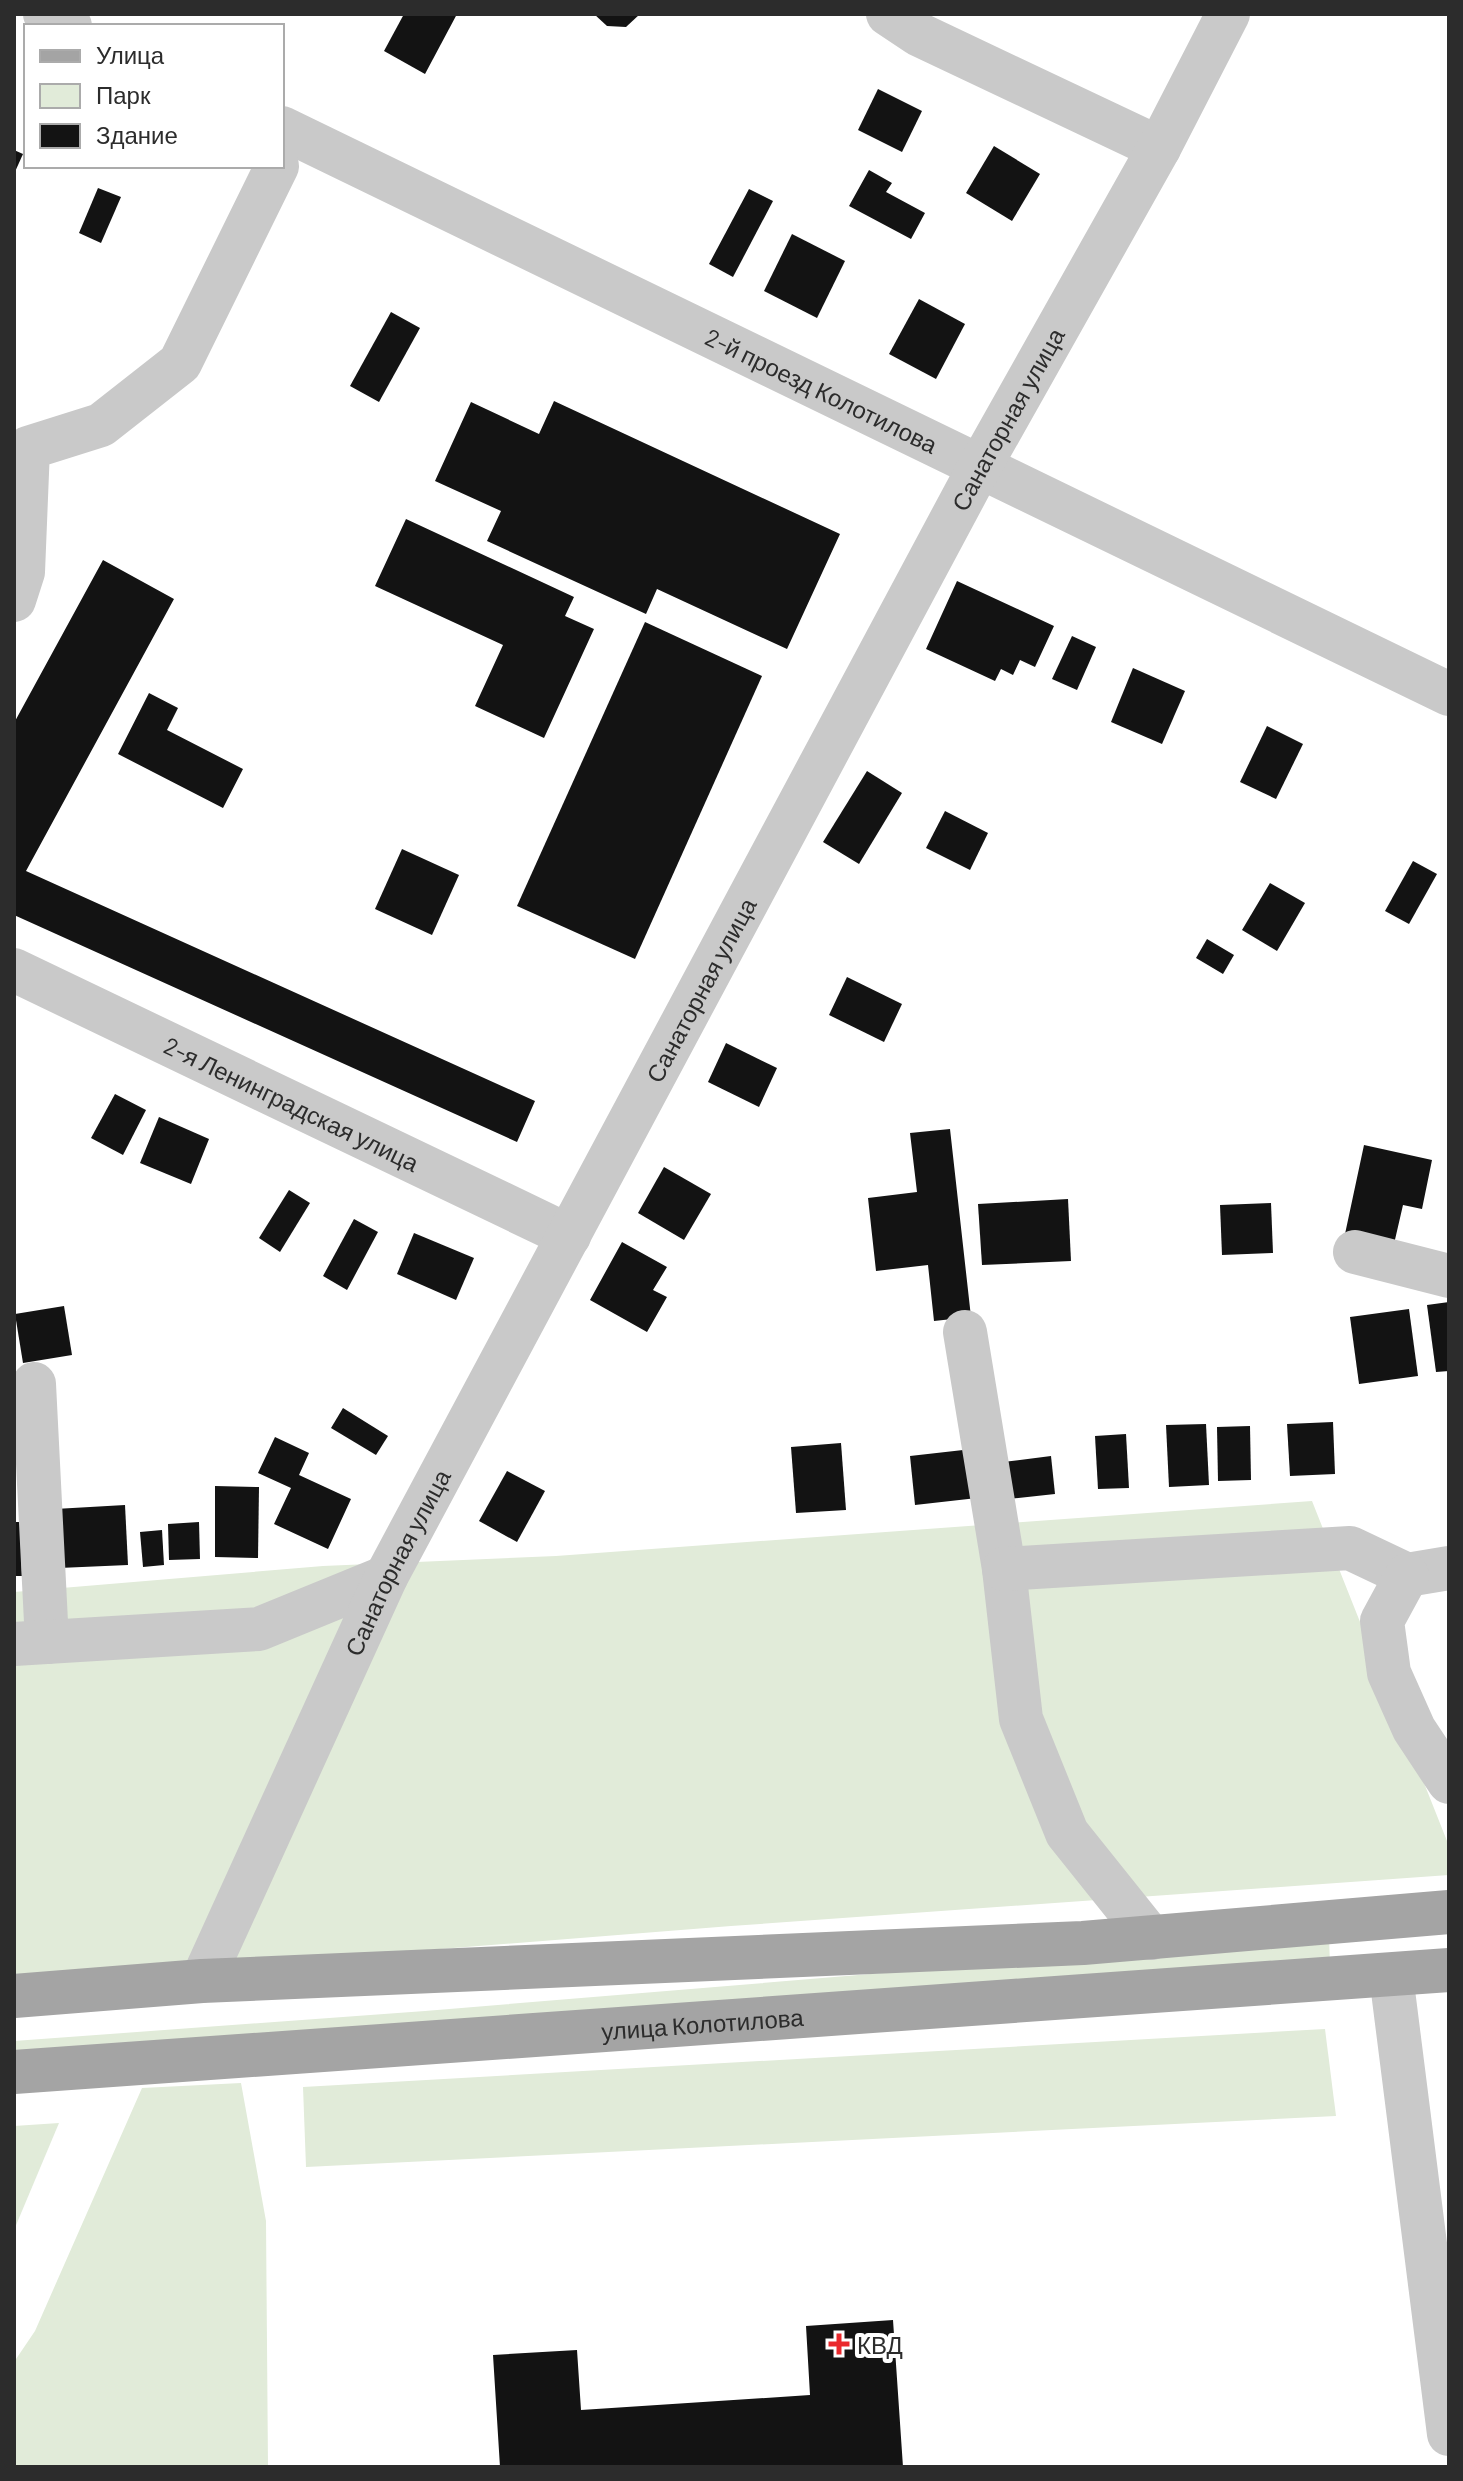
<svg xmlns="http://www.w3.org/2000/svg" width="1463" height="2481" viewBox="0 0 1463 2481" font-family="Barlow,sans-serif">
	<style>
		.green { fill: #e1ebd9 }
		.building { fill: #131313 }
		.lines { fill: none; stroke-linecap: round; stroke-linejoin: round }
		.minor { stroke: #c9c9c9; stroke-width: 44 }
		.major { stroke: #a4a4a4; stroke-width: 44 }
		.poi-dot { fill: #ea282c; stroke: #fff; stroke-width: 3 }
		.labels { text-anchor: middle; dominant-baseline: central; stroke-width: 8; stroke-linejoin: round; paint-order: stroke }
		.street-label { font-size: 24px; fill: #2c2c2c; stroke: #fff }
		.poi-label { font-size: 24px; fill: #2c2c2c; stroke: #fff; text-anchor: start }
	</style>
	<rect width="100%" height="100%" fill="#fff"/>
	<g class="green">
		<polygon points="1312,1501 1449,1846 1449,1875 731,1926 252,1964 14,1978 14,1592 323,1566 556,1556"/>
		<polygon points="1329,1936 1330,1966 14,2061 14,2041 425,2011"/>
		<polygon points="1325,2029 1336,2116 306,2167 303,2087"/>
		<polygon points="241,2083 266,2221 268,2467 14,2467 14,2362 35,2331 142,2088"/>
		<polygon points="59,2123 14,2230 14,2126"/>
	</g>
	<g class="building">
		<polygon points="404,14 457,14 425,74 384,51"/>
		<polygon points="594,14 640,14 626,27 607,26"/>
		<polygon points="878,89 922,111 902,152 858,130"/>
		<polygon points="994,146 1040,174 1012,221 966,193"/>
		<polygon points="14,150 23,154 14,174"/>
		<polygon points="869,170 892,183 886,192 925,213 911,239 849,206"/>
		<polygon points="98,188 121,197 101,243 79,233"/>
		<polygon points="749,189 773,201 733,277 709,264"/>
		<polygon points="792,234 845,261 817,318 764,291"/>
		<polygon points="919,299 965,324 936,379 889,354"/>
		<polygon points="391,312 420,328 379,402 350,386"/>
		<polygon points="554,401 840,534 787,649 657,589 646,614 487,541 501,511 435,481 471,402 539,434"/>
		<polygon points="406,519 574,597 565,616 594,629 544,738 475,706 503,645 375,586"/>
		<polygon points="103,560 174,599 26,871 535,1101 517,1142 14,915 14,723"/>
		<polygon points="957,581 1054,626 1035,667 1020,660 1013,675 1001,669 995,681 926,649"/>
		<polygon points="645,622 762,676 635,959 517,906"/>
		<polygon points="1072,636 1096,647 1077,690 1052,679"/>
		<polygon points="1133,668 1185,691 1162,744 1111,722"/>
		<polygon points="149,693 178,708 167,730 243,769 223,808 118,754"/>
		<polygon points="1267,726 1303,744 1276,799 1240,782"/>
		<polygon points="867,771 902,793 859,864 823,842"/>
		<polygon points="945,811 988,833 970,870 926,848"/>
		<polygon points="402,849 459,875 432,935 375,909"/>
		<polygon points="1413,861 1437,874 1409,924 1385,911"/>
		<polygon points="1270,883 1305,903 1277,951 1242,930"/>
		<polygon points="1207,939 1234,955 1223,974 1196,958"/>
		<polygon points="847,977 902,1004 884,1042 829,1015"/>
		<polygon points="726,1043 777,1068 759,1107 708,1082"/>
		<polygon points="115,1094 146,1110 123,1155 91,1138"/>
		<polygon points="159,1117 209,1139 191,1184 140,1163"/>
		<polygon points="950,1129 971,1317 934,1321 928,1265 876,1271 868,1198 917,1192 910,1133"/>
		<polygon points="1364,1145 1432,1160 1422,1209 1403,1205 1394,1244 1345,1234"/>
		<polygon points="664,1167 711,1194 684,1240 638,1213"/>
		<polygon points="289,1190 310,1203 280,1252 259,1238"/>
		<polygon points="1068,1199 1071,1261 982,1265 978,1204"/>
		<polygon points="1271,1203 1273,1253 1222,1255 1220,1205"/>
		<polygon points="354,1219 378,1232 347,1290 323,1276"/>
		<polygon points="414,1233 474,1258 456,1300 397,1274"/>
		<polygon points="622,1242 667,1267 653,1290 667,1297 647,1332 590,1300"/>
		<polygon points="1449,1302 1449,1371 1436,1372 1427,1305"/>
		<polygon points="64,1306 72,1355 23,1363 15,1314"/>
		<polygon points="1409,1309 1418,1376 1359,1384 1350,1317"/>
		<polygon points="343,1408 388,1436 376,1455 331,1428"/>
		<polygon points="1333,1422 1335,1474 1290,1476 1287,1424"/>
		<polygon points="1206,1424 1209,1485 1169,1487 1166,1425"/>
		<polygon points="1250,1426 1251,1480 1218,1481 1217,1427"/>
		<polygon points="1126,1434 1129,1488 1098,1489 1095,1436"/>
		<polygon points="275,1437 309,1453 299,1475 351,1499 328,1549 274,1524 291,1488 258,1473"/>
		<polygon points="841,1443 846,1510 796,1513 791,1447"/>
		<polygon points="972,1449 977,1498 915,1505 910,1456"/>
		<polygon points="1051,1456 1055,1494 1008,1499 1003,1462"/>
		<polygon points="507,1471 545,1491 517,1542 479,1521"/>
		<polygon points="215,1486 259,1487 258,1558 215,1557"/>
		<polygon points="125,1505 128,1565 59,1568 55,1509"/>
		<polygon points="14,1522 20,1522 22,1576 14,1576"/>
		<polygon points="199,1522 200,1559 169,1560 168,1524"/>
		<polygon points="162,1530 164,1565 143,1567 140,1532"/>
		<polygon points="893,2320 903,2467 500,2467 493,2355 577,2350 581,2410 810,2395 806,2326"/>
	</g>
	<g class="lines">
		<g class="minor">
			<polyline points="45,14 70,26"/>
			<polyline points="888,14 918,34 1159,148"/>
			<path id="s1" d="M282,128L1449,694"/>
			<polyline points="14,600 23,572 28,448 101,425 180,363 277,166"/>
			<path id="s2" d="M14,970L569,1236"/>
			<polyline points="1355,1252 1449,1276"/>
			<polyline points="965,1332 1004,1569 1021,1719 1067,1833 1151,1938"/>
			<polyline points="34,1384 47,1642"/>
			<polyline points="1004,1569 1350,1548 1407,1575 1449,1568"/>
			<polyline points="1407,1575 1382,1621 1389,1673 1414,1729 1449,1782"/>
			<polyline points="14,1644 259,1629 386,1577"/>
			<polyline points="1391,1975 1449,2434"/>
			<path id="s3" d="M202,1981L386,1577L980,466L1159,148L1228,14"/>
		</g>
		<g class="major">
			<polyline points="14,1996 202,1981 1083,1943 1449,1912"/>
			<path id="s4" d="M14,2072L1449,1970"/>
		</g>
	</g>
	<path class="poi-dot" d="M835 2332h8v8h8v8h-8v8h-8v-8h-8v-8h8z"/>
	<g class="labels">
		<g class="street-label">
			<text stroke="none"><textPath href="#s1" startOffset="600">2-й проезд Колотилова</textPath></text>
			<text stroke="none"><textPath href="#s3" startOffset="1758">Санаторная улица</textPath></text>
			<text stroke="none"><textPath href="#s3" startOffset="1110">Санаторная улица</textPath></text>
			<text stroke="none"><textPath href="#s2" startOffset="308">2-я Ленинградская улица</textPath></text>
			<text stroke="none"><textPath href="#s3" startOffset="462">Санаторная улица</textPath></text>
			<text stroke="none"><textPath href="#s4" startOffset="690">улица Колотилова</textPath></text>
		</g>
		<g class="poi-label">
			<text x="857" y="2344">КВД</text>
		</g>
	</g>
	<rect width="1463" height="2481" fill="none" stroke="#2c2c2c" stroke-width="32"/>
	<rect x="24" y="24" width="260" height="144" fill="#ffffff" stroke="#ababab" stroke-width="2"/>
	<rect x="40" y="50" width="40" height="12" fill="#a4a4a4" stroke="#ababab" stroke-width="2"/>
	<text x="96" y="64" font-size="24" fill="#2c2c2c">Улица</text>
	<rect x="40" y="84" width="40" height="24" fill="#e1ebd9" stroke="#ababab" stroke-width="2"/>
	<text x="96" y="104" font-size="24" fill="#2c2c2c">Парк</text>
	<rect x="40" y="124" width="40" height="24" fill="#131313" stroke="#ababab" stroke-width="2"/>
	<text x="96" y="144" font-size="24" fill="#2c2c2c">Здание</text>
</svg>
